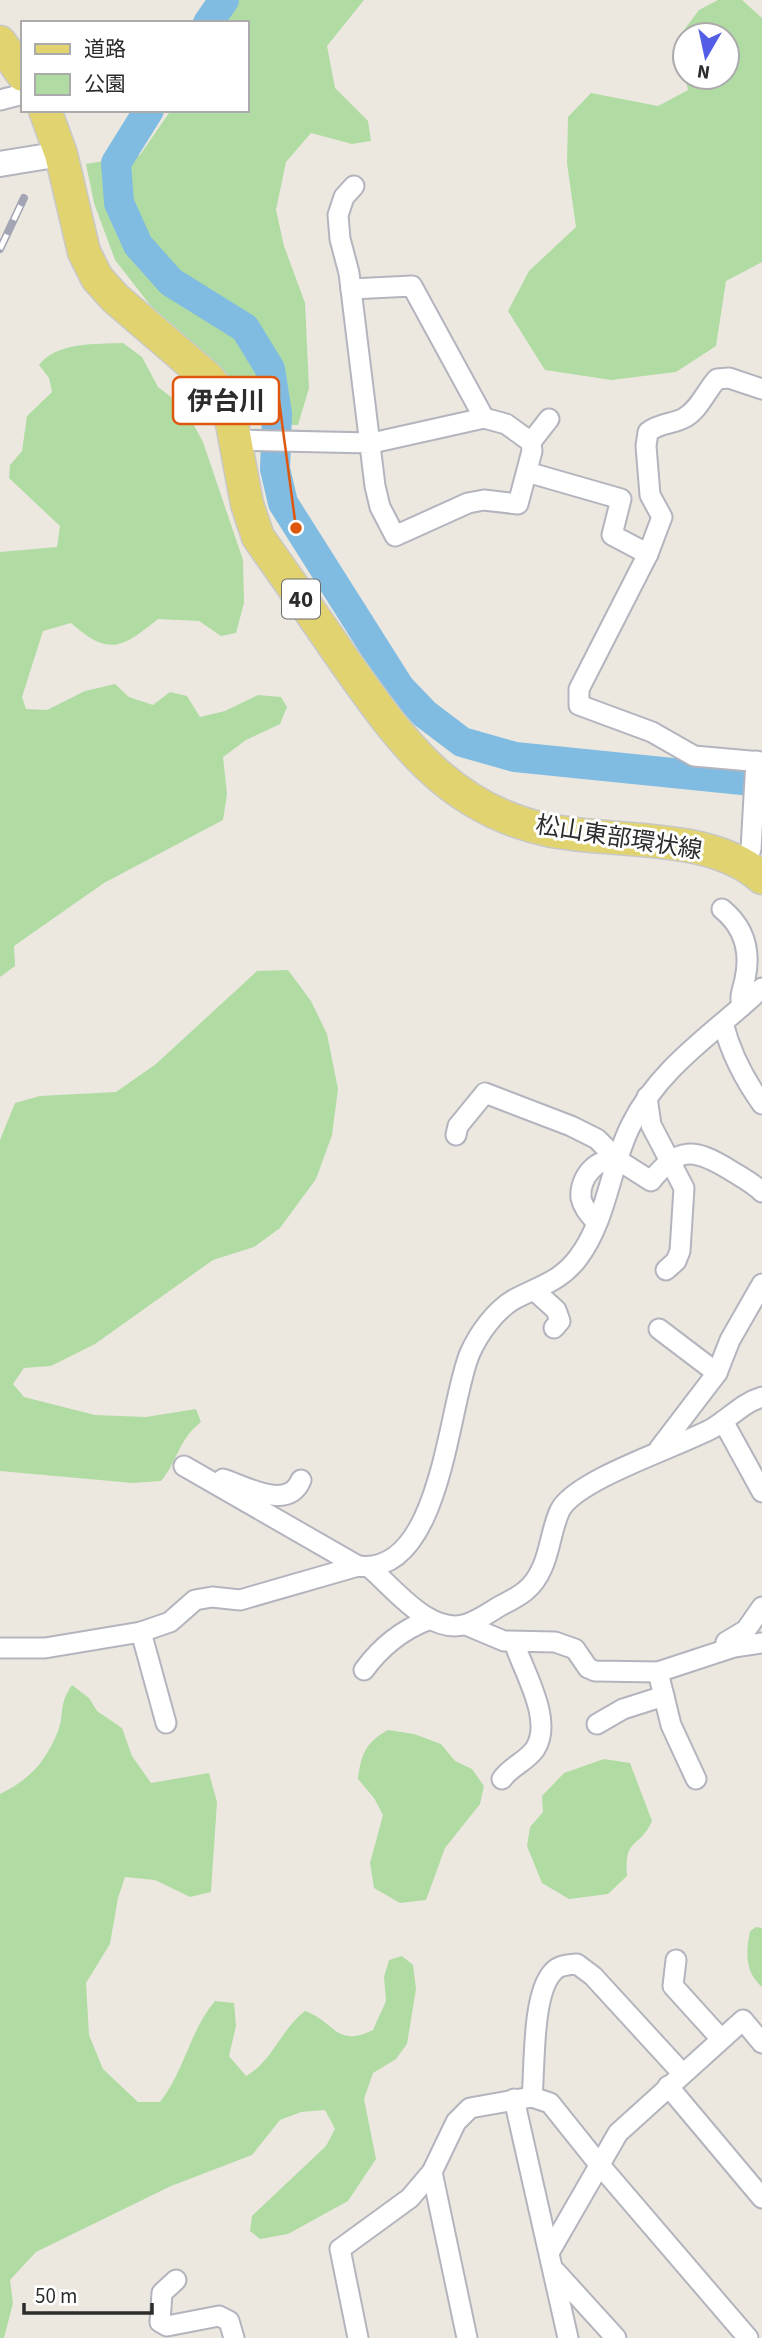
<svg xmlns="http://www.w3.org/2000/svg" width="762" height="2338" viewBox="0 0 762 2338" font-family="'Source Sans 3','Noto Sans JP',sans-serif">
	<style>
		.green { fill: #b0dca3 }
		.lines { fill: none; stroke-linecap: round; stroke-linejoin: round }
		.river { stroke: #80bce1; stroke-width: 30 }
		.minor-casing { stroke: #b3b4be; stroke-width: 23 }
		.tertiary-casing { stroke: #b3b4be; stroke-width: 28 }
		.primary-casing { stroke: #c8c8c8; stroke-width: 35 }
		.minor { stroke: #fff; stroke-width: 19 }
		.tertiary { stroke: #fff; stroke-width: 24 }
		.primary { stroke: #e1d470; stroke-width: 32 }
		.rail-casing { stroke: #a3a4b4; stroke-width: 8 }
		.rail { stroke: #fff; stroke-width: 5; stroke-dasharray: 16; stroke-linecap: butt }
		.labels { text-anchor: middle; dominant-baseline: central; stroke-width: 6; stroke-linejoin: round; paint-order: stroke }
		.shield { fill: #fff; stroke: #6b6b6b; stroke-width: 2 }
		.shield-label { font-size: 23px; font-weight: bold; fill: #2c2c2c }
		.street-label { font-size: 24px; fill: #2c2c2c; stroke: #fff }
		.leader { fill: none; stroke: #df570e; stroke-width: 2.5 }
		.callout-dot { fill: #df570e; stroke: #fff; stroke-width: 2.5 }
		.callout { fill: #fff; stroke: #df570e; stroke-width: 2.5 }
		.callout-label { font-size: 26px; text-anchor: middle; font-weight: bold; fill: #2c2c2c }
	</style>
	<rect width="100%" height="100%" fill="#ece8e0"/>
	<g class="green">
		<polygon points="238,0 364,0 327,46 335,88 368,121 371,141 352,144 311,133 286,162 276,210 284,246 305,303 309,388 298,425 262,424 216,363 150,305 115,260 94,203 86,164 140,155 171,110 247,110 247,23 227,23"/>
		<polygon points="718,0 742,0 762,18 762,262 726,281 716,346 676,372 611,380 545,370 508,311 529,271 576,227 567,163 568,117 591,93 658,106 688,90 685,77 727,77 727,35 685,35 685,77 675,42 699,10"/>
		<path d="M123,343L142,357L158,387L184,407L203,442L243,560L244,603L236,633L221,636L199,621L158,619C122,648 109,657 71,623L43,631L22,697L26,709L47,710L85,691L115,684L129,697L153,705L170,692L187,696L200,717L225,711L258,695L281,697L287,707L280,724L246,740L223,757L227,794L223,820L104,883L14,946L15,966L0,977V552L57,547L60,526L9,478L10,465L22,451L27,416L52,392L49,378L39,365C56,342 96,344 123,343Z"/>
		<path d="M288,970L311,1001L327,1034L338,1089L332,1135L316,1179L280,1228L254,1247L213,1260L95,1344L51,1366L24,1368L13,1384L24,1397L95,1415L146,1417L196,1409L201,1422C178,1440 179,1459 161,1481L133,1483L0,1471V1140L15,1103L40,1096L116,1092L156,1064L257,971Z"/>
		<path d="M72,1685L89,1698L97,1711L122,1728L132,1756L151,1783L209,1773L217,1802L211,1892L190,1897L155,1880L125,1877L118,1898L110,1944L86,1983L89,2035L103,2069L138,2102H160C185,2070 190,2030 215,2001L234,2003L236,2026L229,2056L246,2076C272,2062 281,2029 305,2011C336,2022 335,2048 373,2030L386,2001L384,1977L389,1960L402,1956L413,1965L416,1989L407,2044L396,2059L373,2073L364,2099L376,2159L348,2201L288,2234L260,2239L250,2231L252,2216L326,2146L335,2129L325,2110L301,2112L280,2120L252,2155L171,2186L36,2252L10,2280L13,2303L4,2338H0V1794C29,1780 46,1762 58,1731C65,1712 58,1705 72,1685Z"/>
		<path d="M388,1730L414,1734L441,1744L455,1761L472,1769L484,1786L480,1804L445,1848L426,1900L400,1903L374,1888L370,1863L383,1815L374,1798L358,1779C361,1754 366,1742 388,1730Z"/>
		<path d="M604,1759L630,1763L652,1821C639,1850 624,1836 627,1876L608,1894L569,1899L542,1883L527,1846L530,1827L543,1812L542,1796L564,1773Z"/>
		<path d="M756,1927L762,1928V1987C744,1971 746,1952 750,1931Z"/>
	</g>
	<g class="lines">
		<g class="river">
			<polyline points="208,23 224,0"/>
			<polyline points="149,110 116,163 119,203 138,245 171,282 245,328 270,369 277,413 275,469 283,503 400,688 425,714 462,742 515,757 762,782"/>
		</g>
		<g class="minor-casing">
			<g id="minor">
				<polyline points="0,100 23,94"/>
				<polyline points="351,289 412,286 484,418"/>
				<polyline points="237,440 372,443 484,418 506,424 531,442 532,451 518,504 484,500 468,503 395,536 380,507 375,486 349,273 340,239 338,215 344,197 354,186"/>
				<polyline points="531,442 549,419"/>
				<path d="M527,472L621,499L612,535L648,554L662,517L650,495L646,446L648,432C659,423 673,424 684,418C699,410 706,391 717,379L729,378L762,389"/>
				<polyline points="648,554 579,689 579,705 652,732 694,756 762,762"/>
				<polyline points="745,865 751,849 756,761"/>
				<path d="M722,909C744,927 751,951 745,979C743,990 739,995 742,1006"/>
				<path d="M723,1023C731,1054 744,1079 762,1104"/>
				<polyline points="647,1097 651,1125 684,1188 680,1251 676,1261 666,1270"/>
				<path d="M456,1135L458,1126L485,1093L571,1126L597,1139L618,1160L651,1181C679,1146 694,1148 730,1170C741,1177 753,1183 762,1192"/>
				<path d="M596,1222C590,1215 583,1208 581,1198C579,1177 598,1156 618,1160"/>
				<polyline points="535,1291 556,1310 560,1321 554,1328"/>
				<polyline points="659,1329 717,1373"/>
				<polyline points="723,1421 762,1492"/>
				<polyline points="659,1449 717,1373 730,1340 762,1284"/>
				<polyline points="184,1466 358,1566"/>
				<path d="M223,1479C247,1487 288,1511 301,1480"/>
				<path d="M370,1568C395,1589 430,1636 467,1624C479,1620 490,1612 500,1606C520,1596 533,1589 542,1568C550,1552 553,1520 562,1507C583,1477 678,1447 713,1428C730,1418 742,1403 762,1397"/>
				<polyline points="466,1625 504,1641 555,1642 575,1649 588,1668 595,1671 658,1672 734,1647 762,1643"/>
				<polyline points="141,1632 166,1723"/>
				<polyline points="726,1642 746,1630 762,1607"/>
				<path d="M0,1648H45L141,1632L170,1622L195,1600L212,1597L240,1600L358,1566C442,1577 448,1403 470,1353C479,1333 495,1311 513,1300C539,1286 560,1282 578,1258C607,1220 610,1166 631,1125C660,1066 716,1032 762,988"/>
				<path d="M364,1670C380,1648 402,1630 428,1620"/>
				<polyline points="658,1672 671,1725 696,1779"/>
				<polyline points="597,1724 623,1709 664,1696"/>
				<path d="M502,1779C511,1766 526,1762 535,1749C554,1720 523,1671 514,1642"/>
				<polyline points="676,1960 673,1986 721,2039"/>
				<polyline points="668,2086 762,2198"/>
				<path d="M532,2097C535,2066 532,1996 552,1973C558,1965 567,1965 577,1964L593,1976L682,2073"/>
				<polyline points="514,2099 568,2338"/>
				<polyline points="432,2172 467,2338"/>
				<polyline points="550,2251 618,2133 743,2020 762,2043"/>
				<polyline points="556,2272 616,2338"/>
				<polyline points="176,2280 162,2293 160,2322 167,2326 219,2316 229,2321 234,2338"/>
				<polyline points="358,2338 340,2249 410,2198 432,2172 456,2122 470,2108 532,2097 550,2103 598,2163 748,2338"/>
			</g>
		</g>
		<g class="tertiary-casing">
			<polyline id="tertiary" points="0,164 61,154"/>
		</g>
		<g class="primary-casing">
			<g id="primary">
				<polyline points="0,42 23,75"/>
				<path d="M45,110L61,154L84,252L97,278L115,298L208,378L228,402L247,504L258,537C287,578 315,618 343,659C399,738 447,809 548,830C614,844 710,831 762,878"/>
			</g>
		</g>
		<use href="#minor" class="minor"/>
		<use href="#tertiary" class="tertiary"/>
		<use href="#primary" class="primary"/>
		<g class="rail-casing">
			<polyline id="rail" points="0,249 24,198"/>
		</g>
		<use href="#rail" class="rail"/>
	</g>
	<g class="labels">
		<rect class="shield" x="282" y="579.5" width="38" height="39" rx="5"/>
		<g class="shield-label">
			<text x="301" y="599">40</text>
		</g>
		<g class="street-label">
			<text transform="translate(619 838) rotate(9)">松山東部環状線</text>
		</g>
	</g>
	<path class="leader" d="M296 528L279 400"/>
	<circle class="callout-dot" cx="296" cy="528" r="7"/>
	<rect class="callout" x="173" y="377" width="106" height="47" rx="7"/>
	<g class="callout-label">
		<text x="226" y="410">伊台川</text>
	</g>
	<rect x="21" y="21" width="228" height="91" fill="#ffffff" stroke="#ababab" stroke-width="2"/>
	<rect x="35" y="44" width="35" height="10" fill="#e1d470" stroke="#ababab" stroke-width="2"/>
	<text x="84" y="56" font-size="21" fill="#2c2c2c">道路</text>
	<rect x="35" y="74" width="35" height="21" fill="#b0dca3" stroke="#ababab" stroke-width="2"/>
	<text x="84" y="91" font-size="21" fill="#2c2c2c">公園</text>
	<g transform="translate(706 56) rotate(189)"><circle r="33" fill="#ffffff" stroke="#ababab" stroke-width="2"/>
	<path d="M0-5L12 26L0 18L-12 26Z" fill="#535ee6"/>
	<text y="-10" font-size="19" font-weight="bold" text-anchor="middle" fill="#2c2c2c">N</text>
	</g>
	<path d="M24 2303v10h128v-10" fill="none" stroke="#2c2c2c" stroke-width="3.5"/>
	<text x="35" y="2303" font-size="21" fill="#2c2c2c" stroke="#ffffff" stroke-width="5" paint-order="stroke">50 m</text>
</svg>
